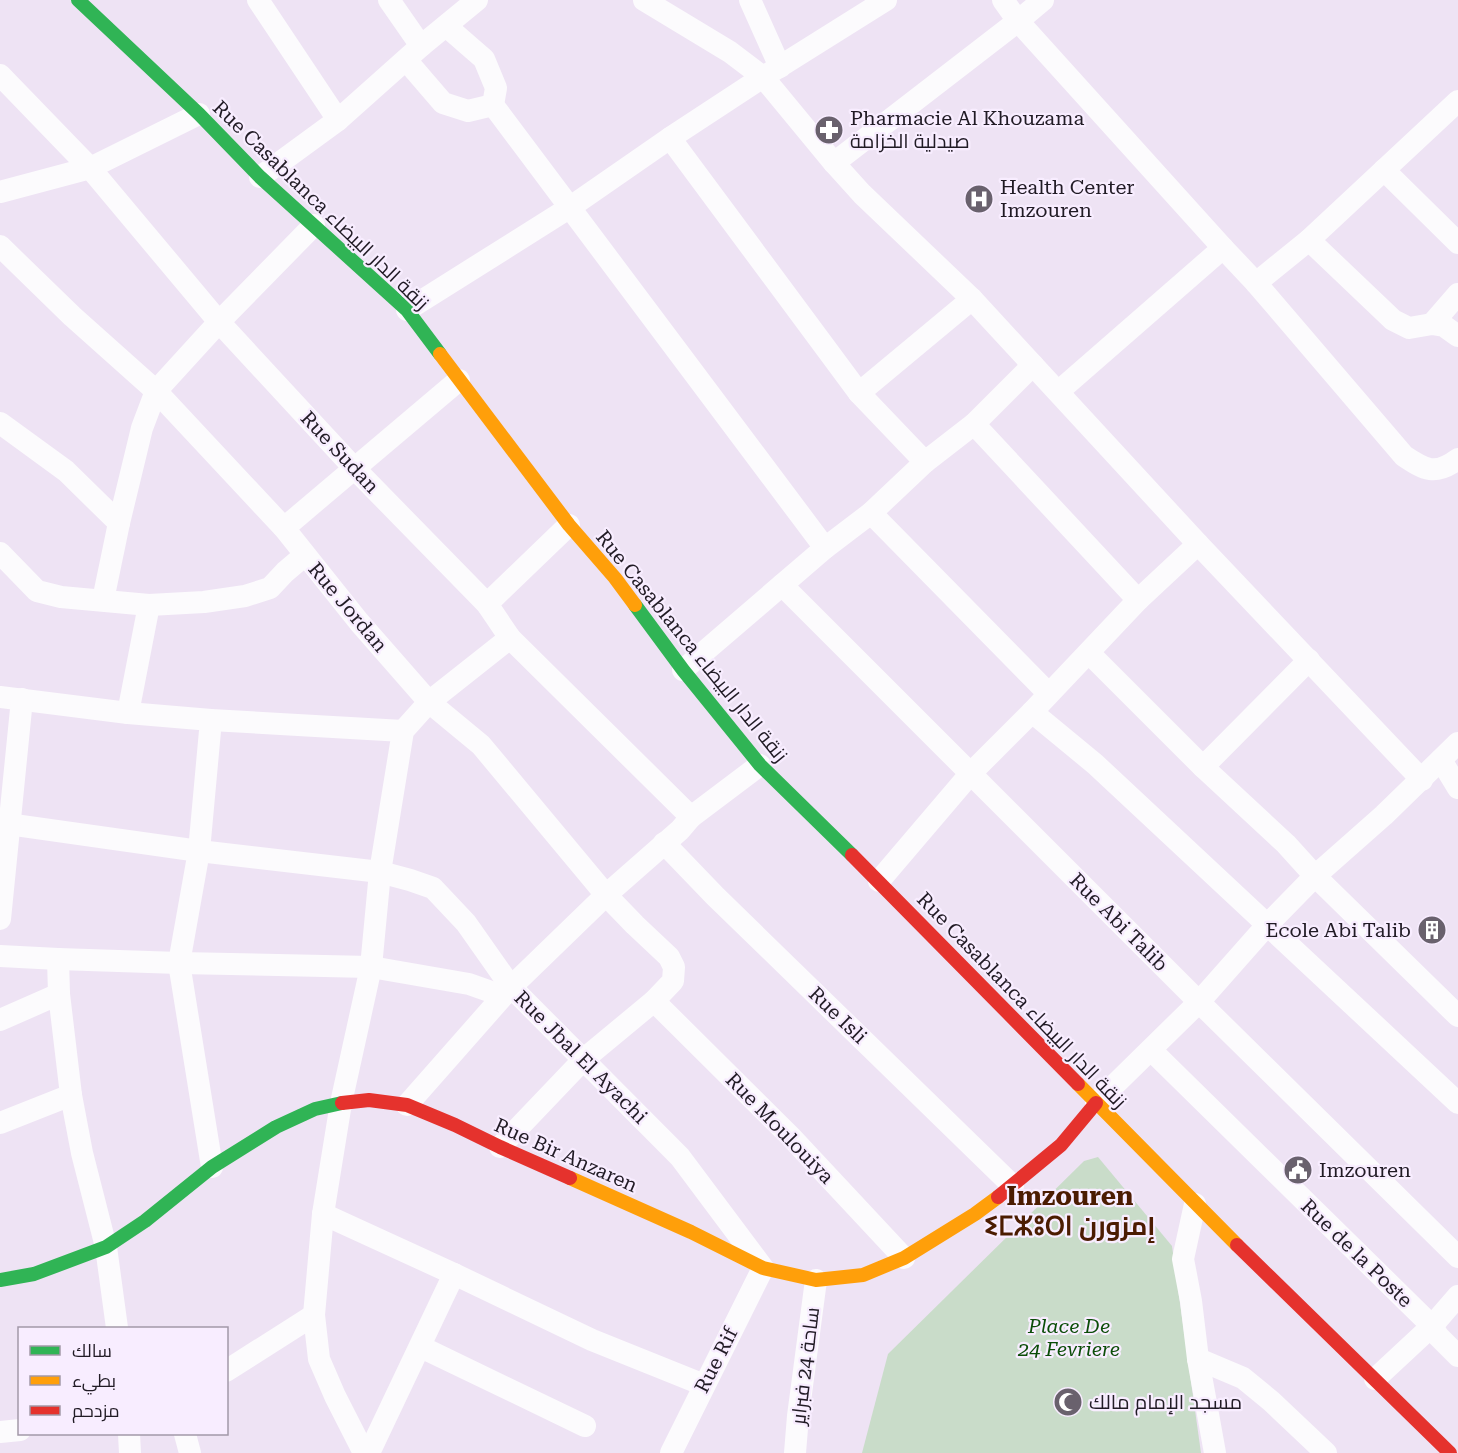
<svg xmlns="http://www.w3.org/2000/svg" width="1458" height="1453" viewBox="0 0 1458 1453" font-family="'Roboto Serif',Cairo,'Noto Sans Tifinagh',serif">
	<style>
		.green { fill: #c9dcc9 }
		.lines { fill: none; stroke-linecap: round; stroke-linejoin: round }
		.street { stroke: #fcfbfd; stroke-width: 22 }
		.fast { stroke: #30b455; stroke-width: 14 }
		.slow { stroke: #ff9f0a; stroke-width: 14 }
		.jam { stroke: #e5322d; stroke-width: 14 }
		.labels { text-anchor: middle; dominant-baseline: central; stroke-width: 4.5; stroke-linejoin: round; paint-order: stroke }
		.poi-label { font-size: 20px; fill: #211b25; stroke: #f8edff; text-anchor: start }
		.street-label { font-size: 20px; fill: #211b25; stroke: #f8edff }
		.park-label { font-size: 20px; font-style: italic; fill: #0b4d08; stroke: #f8edff }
		.district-label { font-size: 26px; font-weight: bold; fill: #4b1c01; stroke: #f8edff }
	</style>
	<rect width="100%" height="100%" fill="#eee3f4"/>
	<polygon class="green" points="1098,1157 1172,1246 1201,1453 862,1453 888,1354 1084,1161"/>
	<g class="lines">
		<g class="street">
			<polyline points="258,0 338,120"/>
			<polyline points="389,0 421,46"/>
			<polyline points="644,0 730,52 763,77 834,163 862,194 972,299 1198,544 1422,780"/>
			<polyline points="750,0 780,67"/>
			<path d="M1003,0L1018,21L1223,248L1256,283L1404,456C1425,470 1435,476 1458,459"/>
			<polyline points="406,60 443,103 468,111 493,105 496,88 484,59 446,26"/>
			<polyline points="0,75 90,168 219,322 354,468 487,604 510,638 691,817"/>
			<polyline points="493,105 825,548"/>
			<polyline points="670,138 859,393 925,462"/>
			<polyline points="834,163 1018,21 1043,0"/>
			<polyline points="1384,170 1458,243"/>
			<polyline points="260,177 338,120 421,46 477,0"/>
			<polyline points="0,192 90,168 199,114"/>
			<polyline points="1309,240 1393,320 1409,328 1432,324 1444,326 1458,336"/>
			<polyline points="0,246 72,316 156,391 284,528 359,622 429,702 481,745 606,895 635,925 669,957 674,967 673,981 654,1001 584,1059 500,1147"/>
			<polyline points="1256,283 1309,240 1458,101"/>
			<polyline points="407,310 569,208 670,138 763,77 886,0"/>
			<polyline points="1432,324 1458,294"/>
			<polyline points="1059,391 1223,248"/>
			<polyline points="859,393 972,299"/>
			<polyline points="0,423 66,471 119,523"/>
			<polyline points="974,424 1138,600"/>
			<polyline points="871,513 1048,693"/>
			<polyline points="284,528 459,380"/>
			<polyline points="0,553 37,591 61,597 149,605 204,602 245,596 270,588 285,572 305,555"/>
			<polyline points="782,585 1199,1002 1458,1257"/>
			<polyline points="103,600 119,523 142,428 156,391 219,322 314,225"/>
			<polyline points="487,604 569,525"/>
			<polyline points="1089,653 1203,767 1286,844 1315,876 1458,1016"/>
			<polyline points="683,670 825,548 871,513 925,462 974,424 1033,365"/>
			<polyline points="0,697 128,713 211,720 403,731"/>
			<polyline points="1032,712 1095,764 1458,1103"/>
			<polyline points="128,713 149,605"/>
			<polyline points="211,720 199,851 179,963 212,1167"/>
			<polyline points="1441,760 1458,788"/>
			<polyline points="1203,767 1309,660"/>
			<polyline points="0,823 199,851 380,872 410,880 433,888 466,923 511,987 680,1157 763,1268 671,1453"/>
			<polyline points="664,843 715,896 1013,1186"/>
			<polyline points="879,881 971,773 1032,712 1138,600 1198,544"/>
			<polyline points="0,919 22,699"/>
			<polyline points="0,956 58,959 179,963 371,967 469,984 503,996"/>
			<polyline points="58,959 59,994 71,1095 82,1153 106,1247 117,1328"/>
			<polyline points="654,1001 791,1137 904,1258"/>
			<polyline points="0,1020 59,994"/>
			<polyline points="1151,1050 1432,1326 1438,1336 1458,1356"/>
			<polyline points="1096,1103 1199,1002 1268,924 1315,876 1384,815 1458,743"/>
			<polyline points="407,1105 511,987 606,895 680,830 691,817 760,765"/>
			<polyline points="0,1123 71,1095"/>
			<polyline points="1195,1204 1183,1259 1191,1301 1198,1359 1215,1453"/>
			<polyline points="323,1214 454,1274 592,1340 704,1385"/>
			<polyline points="421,1347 585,1426"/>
			<polyline points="1198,1359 1243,1378 1271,1401 1326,1453"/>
			<polyline points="226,1371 314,1315"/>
			<polyline points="1375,1379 1432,1326 1458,1296"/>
			<polyline points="0,1432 20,1430"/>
			<polyline points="129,1434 130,1453"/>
			<polyline points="185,1434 190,1453"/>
			<polyline points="364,1453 335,1396 319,1359 314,1315 323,1214 341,1103 371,967 380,872 403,731 429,702 510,638"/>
			<polyline points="369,1453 454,1274"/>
			<polyline points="795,1453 798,1416 816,1280"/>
		</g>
		<g class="fast">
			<polyline points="78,0 199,114 260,177 407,310 440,354"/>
			<polyline points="635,605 683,670 760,765 852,855"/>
			<polyline points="0,1280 34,1274 106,1247 145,1221 212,1167 276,1127 315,1109 342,1103"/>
		</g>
		<g class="slow">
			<polyline points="440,354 569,525 615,578 635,605"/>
			<polyline points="1078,1084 1237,1245"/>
			<polyline points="570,1178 691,1232 763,1268 816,1280 863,1275 904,1258 975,1214 998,1197"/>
		</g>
		<g class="jam">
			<polyline points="852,855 1078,1084"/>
			<polyline points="342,1103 369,1100 407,1105 455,1125 500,1147 570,1178"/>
			<polyline points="998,1197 1061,1145 1096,1103"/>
			<polyline points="1237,1245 1450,1453"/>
		</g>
	</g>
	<defs>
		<g id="pharmacy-disc" transform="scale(1.5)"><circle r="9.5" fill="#69616d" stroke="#f8edff"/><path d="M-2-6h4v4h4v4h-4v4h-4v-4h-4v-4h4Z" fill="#fff"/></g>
		<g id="hospital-disc" transform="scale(1.5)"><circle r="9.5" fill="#69616d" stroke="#f8edff"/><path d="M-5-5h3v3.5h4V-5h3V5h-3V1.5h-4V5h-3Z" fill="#fff"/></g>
		<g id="building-disc" transform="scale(1.5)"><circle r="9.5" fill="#69616d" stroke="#f8edff"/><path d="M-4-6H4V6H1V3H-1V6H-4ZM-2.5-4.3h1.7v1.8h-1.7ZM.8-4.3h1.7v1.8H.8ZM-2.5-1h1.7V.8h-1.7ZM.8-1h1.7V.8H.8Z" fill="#fff"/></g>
		<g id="civic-disc" transform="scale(1.5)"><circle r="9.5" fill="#69616d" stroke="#f8edff"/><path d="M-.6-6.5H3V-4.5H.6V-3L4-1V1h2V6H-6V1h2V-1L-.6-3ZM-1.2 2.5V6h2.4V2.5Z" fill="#fff"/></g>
		<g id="mosque-disc" transform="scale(1.5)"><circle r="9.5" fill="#69616d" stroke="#f8edff"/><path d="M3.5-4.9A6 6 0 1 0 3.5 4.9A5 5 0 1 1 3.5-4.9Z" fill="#fff"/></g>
	</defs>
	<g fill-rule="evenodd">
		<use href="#pharmacy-disc" x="829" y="130"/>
		<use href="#hospital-disc" x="979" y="199"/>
		<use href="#building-disc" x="1432" y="930"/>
		<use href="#civic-disc" x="1298" y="1170"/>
		<use href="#mosque-disc" x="1068" y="1402"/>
	</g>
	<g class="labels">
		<g class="poi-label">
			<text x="850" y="118">Pharmacie Al Khouzama<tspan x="850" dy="23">صيدلية الخزامة</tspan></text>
			<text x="1000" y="187">Health Center<tspan x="1000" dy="23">Imzouren</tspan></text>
			<text x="1411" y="930" text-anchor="end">Ecole Abi Talib</text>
			<text x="1319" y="1170">Imzouren</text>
			<text x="1089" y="1402">مسجد الإمام مالك</text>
		</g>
		<g class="street-label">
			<text transform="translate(321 205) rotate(44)">Rue Casablanca زنقة الدار البيضاء</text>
			<text transform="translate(340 452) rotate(47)">Rue Sudan</text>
			<text transform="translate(348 607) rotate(50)">Rue Jordan</text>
			<text transform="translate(692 646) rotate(51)">Rue Casablanca زنقة الدار البيضاء</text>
			<text transform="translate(1119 922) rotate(45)">Rue Abi Talib</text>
			<text transform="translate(1022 1000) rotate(46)">Rue Casablanca زنقة الدار البيضاء</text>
			<text transform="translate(838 1015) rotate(44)">Rue Isli</text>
			<text transform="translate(581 1057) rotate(45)">Rue Jbal El Ayachi</text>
			<text transform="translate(780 1128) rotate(46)">Rue Moulouiya</text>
			<text transform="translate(566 1155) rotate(24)">Rue Bir Anzaren</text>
			<text transform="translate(1357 1253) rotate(44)">Rue de la Poste</text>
			<text transform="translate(716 1360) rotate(-63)">Rue Rif</text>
			<text transform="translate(805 1366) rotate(-83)">ساحة 24 فبراير</text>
		</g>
		<g class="park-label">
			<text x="1069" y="1326">Place De<tspan x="1069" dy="23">24 Fevriere</tspan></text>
		</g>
		<g class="district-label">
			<text x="1070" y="1196">Imzouren<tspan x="1070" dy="30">ⵉⵎⵣⵓⵔⵏ إمزورن</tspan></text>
		</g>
	</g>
	<rect x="18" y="1327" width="210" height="108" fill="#f8edff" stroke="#a299a8" stroke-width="1.5"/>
	<rect x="30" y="1346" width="30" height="9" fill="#30b455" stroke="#a299a8" stroke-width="1.5"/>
	<text x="72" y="1357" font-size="18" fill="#211b25">سالك</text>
	<rect x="30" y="1376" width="30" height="9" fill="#ff9f0a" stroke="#a299a8" stroke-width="1.5"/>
	<text x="72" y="1387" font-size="18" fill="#211b25">بطيء</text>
	<rect x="30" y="1406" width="30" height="9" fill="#e5322d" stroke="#a299a8" stroke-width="1.5"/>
	<text x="72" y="1417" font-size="18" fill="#211b25">مزدحم</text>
</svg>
